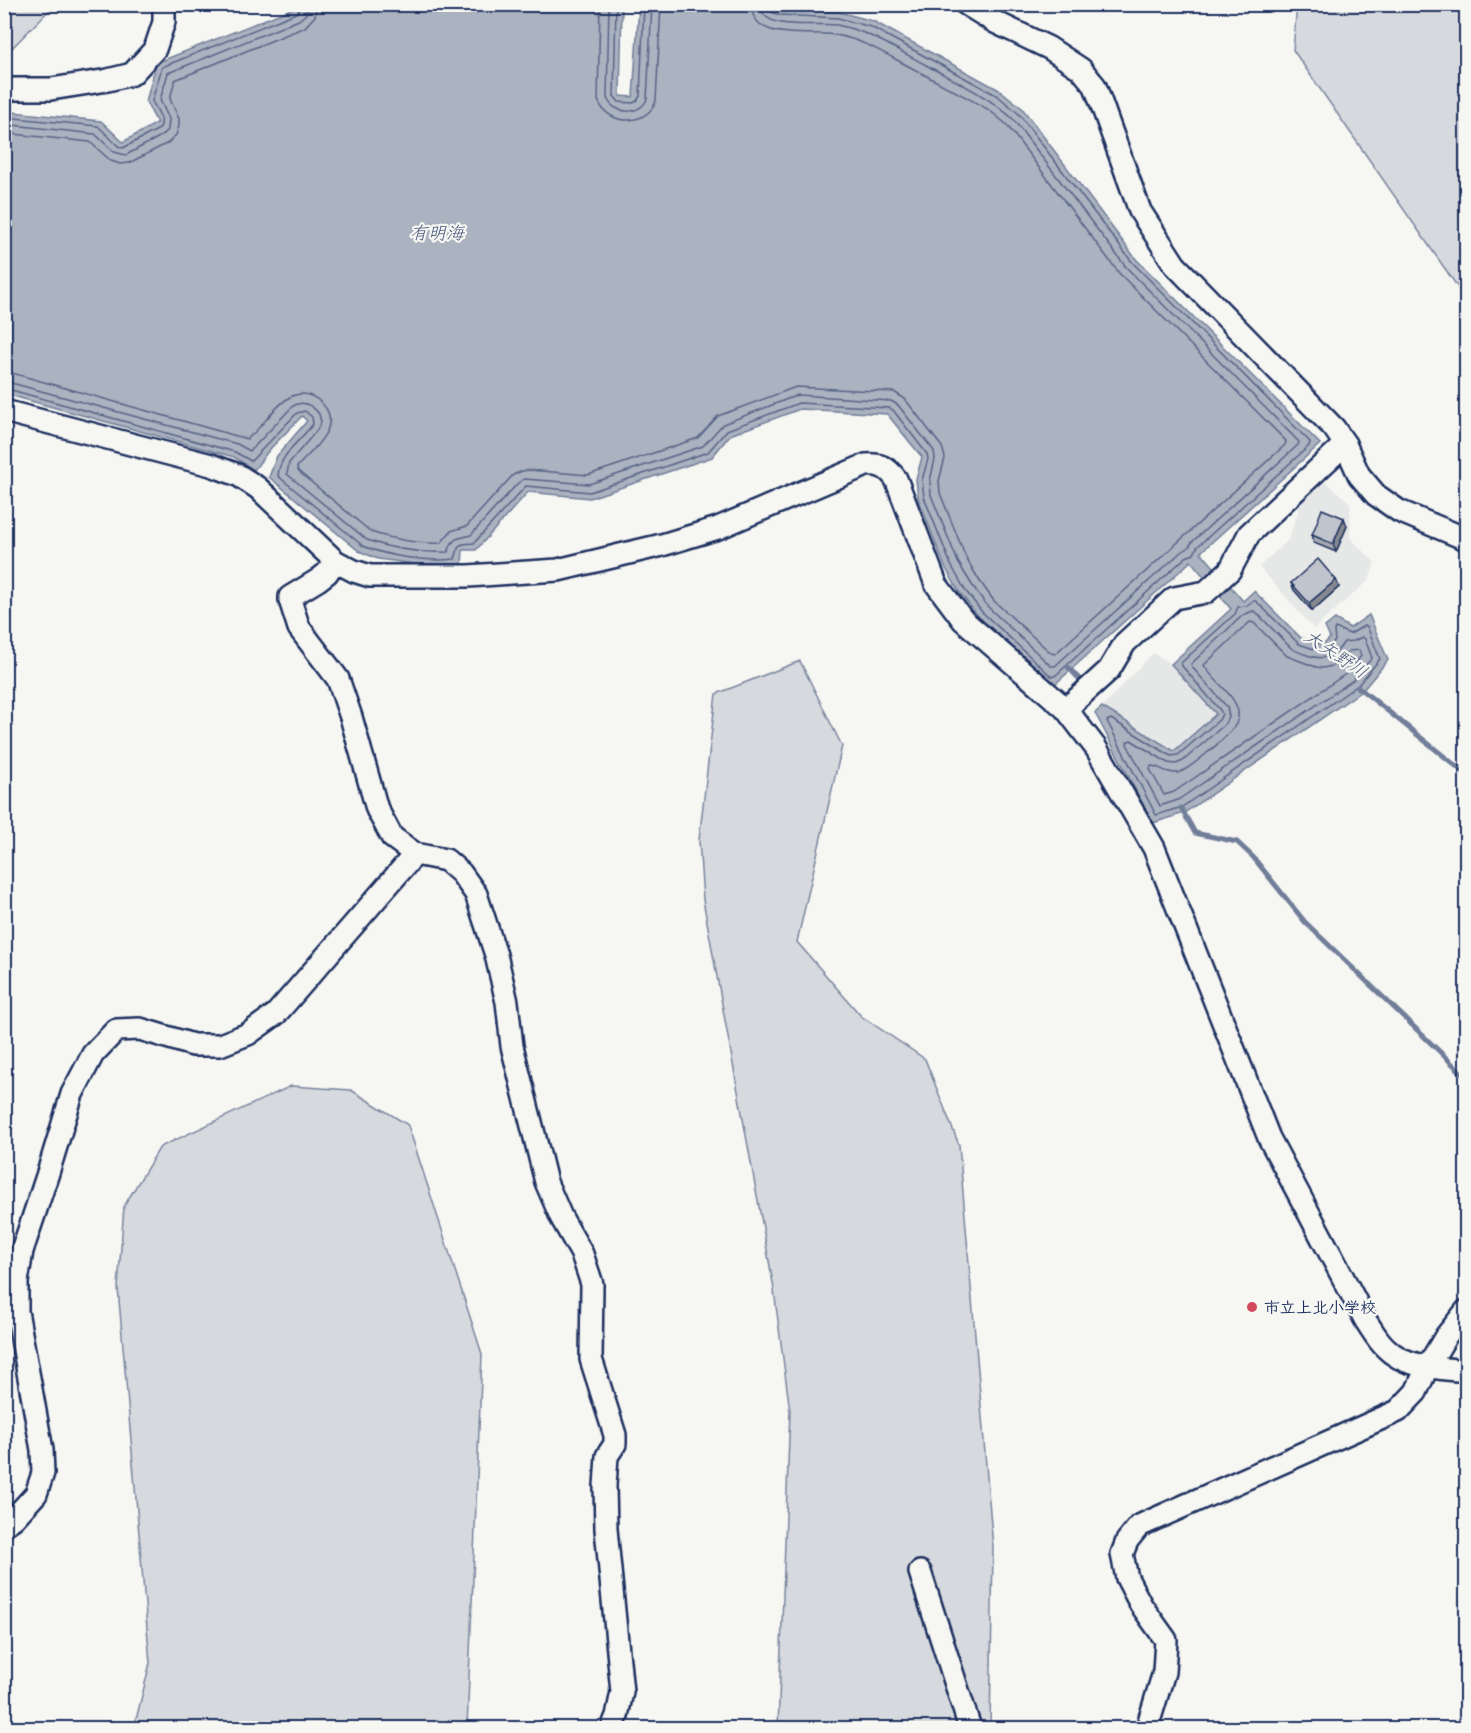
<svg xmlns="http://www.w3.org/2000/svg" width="1471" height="1733" viewBox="0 0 1471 1733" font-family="'Shantell Sans','Klee One',sans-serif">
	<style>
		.built { fill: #e6e7e7 }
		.green { fill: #d6d9dd; stroke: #78849e; stroke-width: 1.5 }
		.water { fill: #abb2c0; stroke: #717e99; stroke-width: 1.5 }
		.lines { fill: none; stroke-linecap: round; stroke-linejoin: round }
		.shore { stroke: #556385; stroke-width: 1.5 }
		.stream { stroke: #717e99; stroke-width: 5 }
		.minor-casing { stroke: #1b2f5e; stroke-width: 26 }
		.minor { stroke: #f6f6f2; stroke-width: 21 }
		.wall { fill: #a5a9b0; stroke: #1b2f5e; stroke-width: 1.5 }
		.shaded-wall { fill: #868990; stroke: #1b2f5e; stroke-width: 1.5 }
		.building { fill: #c0c4cd; stroke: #1b2f5e; stroke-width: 1.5 }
		.poi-dot { fill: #d1495b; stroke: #f6f6f2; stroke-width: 2 }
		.labels { text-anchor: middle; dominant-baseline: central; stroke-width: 4.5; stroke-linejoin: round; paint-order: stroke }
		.poi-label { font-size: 16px; font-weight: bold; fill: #1b2f5e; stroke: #f6f6f2; text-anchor: start }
		.water-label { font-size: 18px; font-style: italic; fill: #46567b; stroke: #f6f6f2 }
	</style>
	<rect width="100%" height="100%" fill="#f6f6f2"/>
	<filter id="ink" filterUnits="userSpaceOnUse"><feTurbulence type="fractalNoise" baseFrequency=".0167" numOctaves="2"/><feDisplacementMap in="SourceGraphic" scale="12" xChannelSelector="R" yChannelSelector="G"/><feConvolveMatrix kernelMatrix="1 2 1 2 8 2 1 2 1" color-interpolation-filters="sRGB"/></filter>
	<g filter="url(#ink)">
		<g class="built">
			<polygon points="1322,478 1350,503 1350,538 1375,563 1369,580 1314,629 1259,567 1289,539 1304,493"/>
			<polygon points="1153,653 1171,664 1216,714 1174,751 1102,707"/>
		</g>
		<g class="green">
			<polygon points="5,4 54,4 54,5 10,50 5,42"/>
			<polygon points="1297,5 1466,5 1466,299 1293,50"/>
			<polygon points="800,661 842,746 797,942 861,1016 925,1059 959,1145 993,1548 990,1728 778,1728 790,1411 773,1283 703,900 699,840 716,694"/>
			<polygon points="291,1086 351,1090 408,1125 482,1354 467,1728 134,1728 150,1663 118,1288 124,1206 160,1147"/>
		</g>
		<polygon class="water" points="301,5 622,5 620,96 633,97 639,5 766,5 780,9 839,12 873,21 1001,91 1022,108 1136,259 1320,444 1201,552 1243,601 1254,591 1301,638 1323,645 1330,638 1325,627 1335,619 1350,628 1369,615 1388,660 1363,690 1184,813 1153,823 1095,713 1102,707 1174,751 1216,714 1171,664 1231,609 1191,561 1053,686 978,616 960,593 945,567 918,498 916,479 922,457 887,414 800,409 730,435 712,457 590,498 528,492 476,550 463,550 462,565 430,566 378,559 359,551 269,477 277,456 307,421 302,416 269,450 254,470 234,457 5,394 4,111 101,121 123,142 157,123 146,102 156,63"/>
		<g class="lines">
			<g class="shore">
				<path d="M600,4L598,100C607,126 647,127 656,101L661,4"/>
				<path d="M609,4L607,98C614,115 640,116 647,99L652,4"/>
				<polyline points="616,4 614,96 619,102 633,103 637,101 640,96 644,4"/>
				<path d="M4,117L98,126L118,146L123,148L159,129C166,120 156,110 152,101L162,67L296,13L300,9V4"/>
				<polyline points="4,124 95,134 114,152 126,155 163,135 168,130 169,119 160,100 168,73 299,20 306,14 308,4"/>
				<polyline points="4,133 90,142 111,161 120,164 129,163 168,143 176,135 179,126 179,119 170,99 175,80 305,27 315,16 317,4"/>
				<path d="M4,372L12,373L247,439C262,428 274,406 290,397C299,392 309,394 317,399C348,422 314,448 297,467L298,471L371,532C391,539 420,544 441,543L451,531L467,526L513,475L522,471L529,470L588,475L698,438L718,416L796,387L894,392L905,399L942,447L945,458L939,481L940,493L966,558L979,580L994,601L1051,653L1055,654L1285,445L1286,441L1119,273L1006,124L989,110C963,95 937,82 912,68C887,55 864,40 836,35C811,30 752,44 751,4"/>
				<path d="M4,381L237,444L250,451L293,406C303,400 312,405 319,414L321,422L317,430L289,463L287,474L367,540C391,549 421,553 448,552L452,543L456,539L471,535L518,483L524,479L589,484L703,446L723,424L798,395L891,401L898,405L934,451L935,459L930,481L931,495L958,562L972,585L988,607L1051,666H1055L1181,552L1188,548L1193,541L1298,445L1299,442L1126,267L1012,118C987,95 955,81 926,65C897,50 869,31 837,25C817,22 761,33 760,4"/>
				<path d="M4,388L235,452L251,461L297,413L305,411L312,417L313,424C301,440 279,455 278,476L363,546C389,557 427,562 455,559L459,546L463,544L474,543L526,486L590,492L708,452L727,430L799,403L889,408L893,410L927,454L928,459L922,480L924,497L951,565L965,590L982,612L1051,676H1055L1186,557L1194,554L1197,547L1309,446L1310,442L1132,262L1018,113L998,96L871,27L838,18L779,15L769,11L767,4"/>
				<polygon points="1253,601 1256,601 1299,644 1320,651 1325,651 1335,641 1334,631 1335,628 1350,634 1364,626 1367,626 1380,659 1358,685 1182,807 1156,815 1107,721 1111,719 1171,756 1178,755 1219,720 1222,714 1220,710 1182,666 1181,663 1235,614 1238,607 1246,606"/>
				<path d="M1253,611L1256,612L1291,648C1297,652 1304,654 1310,656C1327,661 1335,656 1344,642L1354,641L1362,637L1365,639L1372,658L1353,680L1178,800L1160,806L1127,744V742L1131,740L1168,763L1176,764L1183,761L1224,725L1229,717L1227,707L1192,667L1191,664L1243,615Z"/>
				<path d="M1250,622L1254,623L1287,656L1316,667L1323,668L1332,666L1349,651L1359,650L1361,656L1347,673L1174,792L1164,795L1150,769L1151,766C1159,766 1166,774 1177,773C1187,772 1228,736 1234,727C1239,720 1239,712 1236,705C1229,689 1212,680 1204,665Z"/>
			</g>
			<g class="stream">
				<polyline points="1068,667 1084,684"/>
				<polyline points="1358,687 1466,774"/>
				<polyline points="1181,808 1195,833 1237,842 1253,857 1305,922 1466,1077"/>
			</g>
			<g class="minor-casing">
				<g id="minor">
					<polyline points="966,4 995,22 1049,48 1081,69 1095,86 1140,211 1175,265 1334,428 1345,444 1359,475 1376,495 1399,511 1466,539"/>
					<polyline points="4,89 51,89 108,80 132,74 155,49 164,22 164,4"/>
					<path d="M4,411L211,465L238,475L258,488L335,561L354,571L370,576H468L558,570L662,545L718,528L866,465C880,464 887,467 896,479L936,584L963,620L1066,709L1096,748L1154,848L1269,1138L1366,1321C1372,1330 1378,1341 1386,1348C1405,1368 1440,1368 1466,1371"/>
					<polyline points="335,561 327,573 318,580 290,597 290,600 299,628 338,679 351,717 377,809 392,837 415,854 446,860 461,873 476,894 496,955 507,1002 512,1046 546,1182 561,1217 582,1254 592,1284 591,1359 615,1435 615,1444 607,1456 605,1486 606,1529 622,1692 617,1716 612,1728"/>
					<polyline points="1066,709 1109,670 1125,643 1174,598 1206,592 1230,570 1249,534 1345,444"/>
					<polyline points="4,1525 14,1518 36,1494 43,1473 42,1450 17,1311 17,1282 22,1251 47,1176 72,1094 93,1054 116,1030 140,1029 193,1045 220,1045 248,1034 276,1014 415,854"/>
					<polyline points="920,1572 970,1728"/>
					<polyline points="1147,1728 1164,1672 1166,1640 1141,1605 1127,1578 1122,1554 1127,1541 1139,1526 1398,1411 1416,1392 1428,1366 1446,1336 1466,1311"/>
				</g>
			</g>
			<use href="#minor" class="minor"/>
		</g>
		<g class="wall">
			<polygon points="1347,526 1336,552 1314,543 1312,535"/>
			<polygon points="1336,580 1339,587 1312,611 1294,590 1291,583"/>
		</g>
		<g class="shaded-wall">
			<polygon points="1344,518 1347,526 1336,552 1333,544"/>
			<polygon points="1336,580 1339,587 1312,611 1309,603"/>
		</g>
		<g class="building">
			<polygon points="1322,509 1344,518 1333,544 1312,535"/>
			<polygon points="1318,559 1336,580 1309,603 1291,583"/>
		</g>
	</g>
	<circle class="poi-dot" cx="1252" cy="1307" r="6"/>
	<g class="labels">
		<g class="poi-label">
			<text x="1264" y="1307">市立上北小学校</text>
		</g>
		<g class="water-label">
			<text x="437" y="233">有明海</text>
			<text transform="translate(1336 654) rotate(34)">大矢野川</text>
		</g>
	</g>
	<rect width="1471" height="1733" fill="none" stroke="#f6f6f2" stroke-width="24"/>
	<rect x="12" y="12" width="1447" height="1709" fill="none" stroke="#1b2f5e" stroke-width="2" filter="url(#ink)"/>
</svg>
